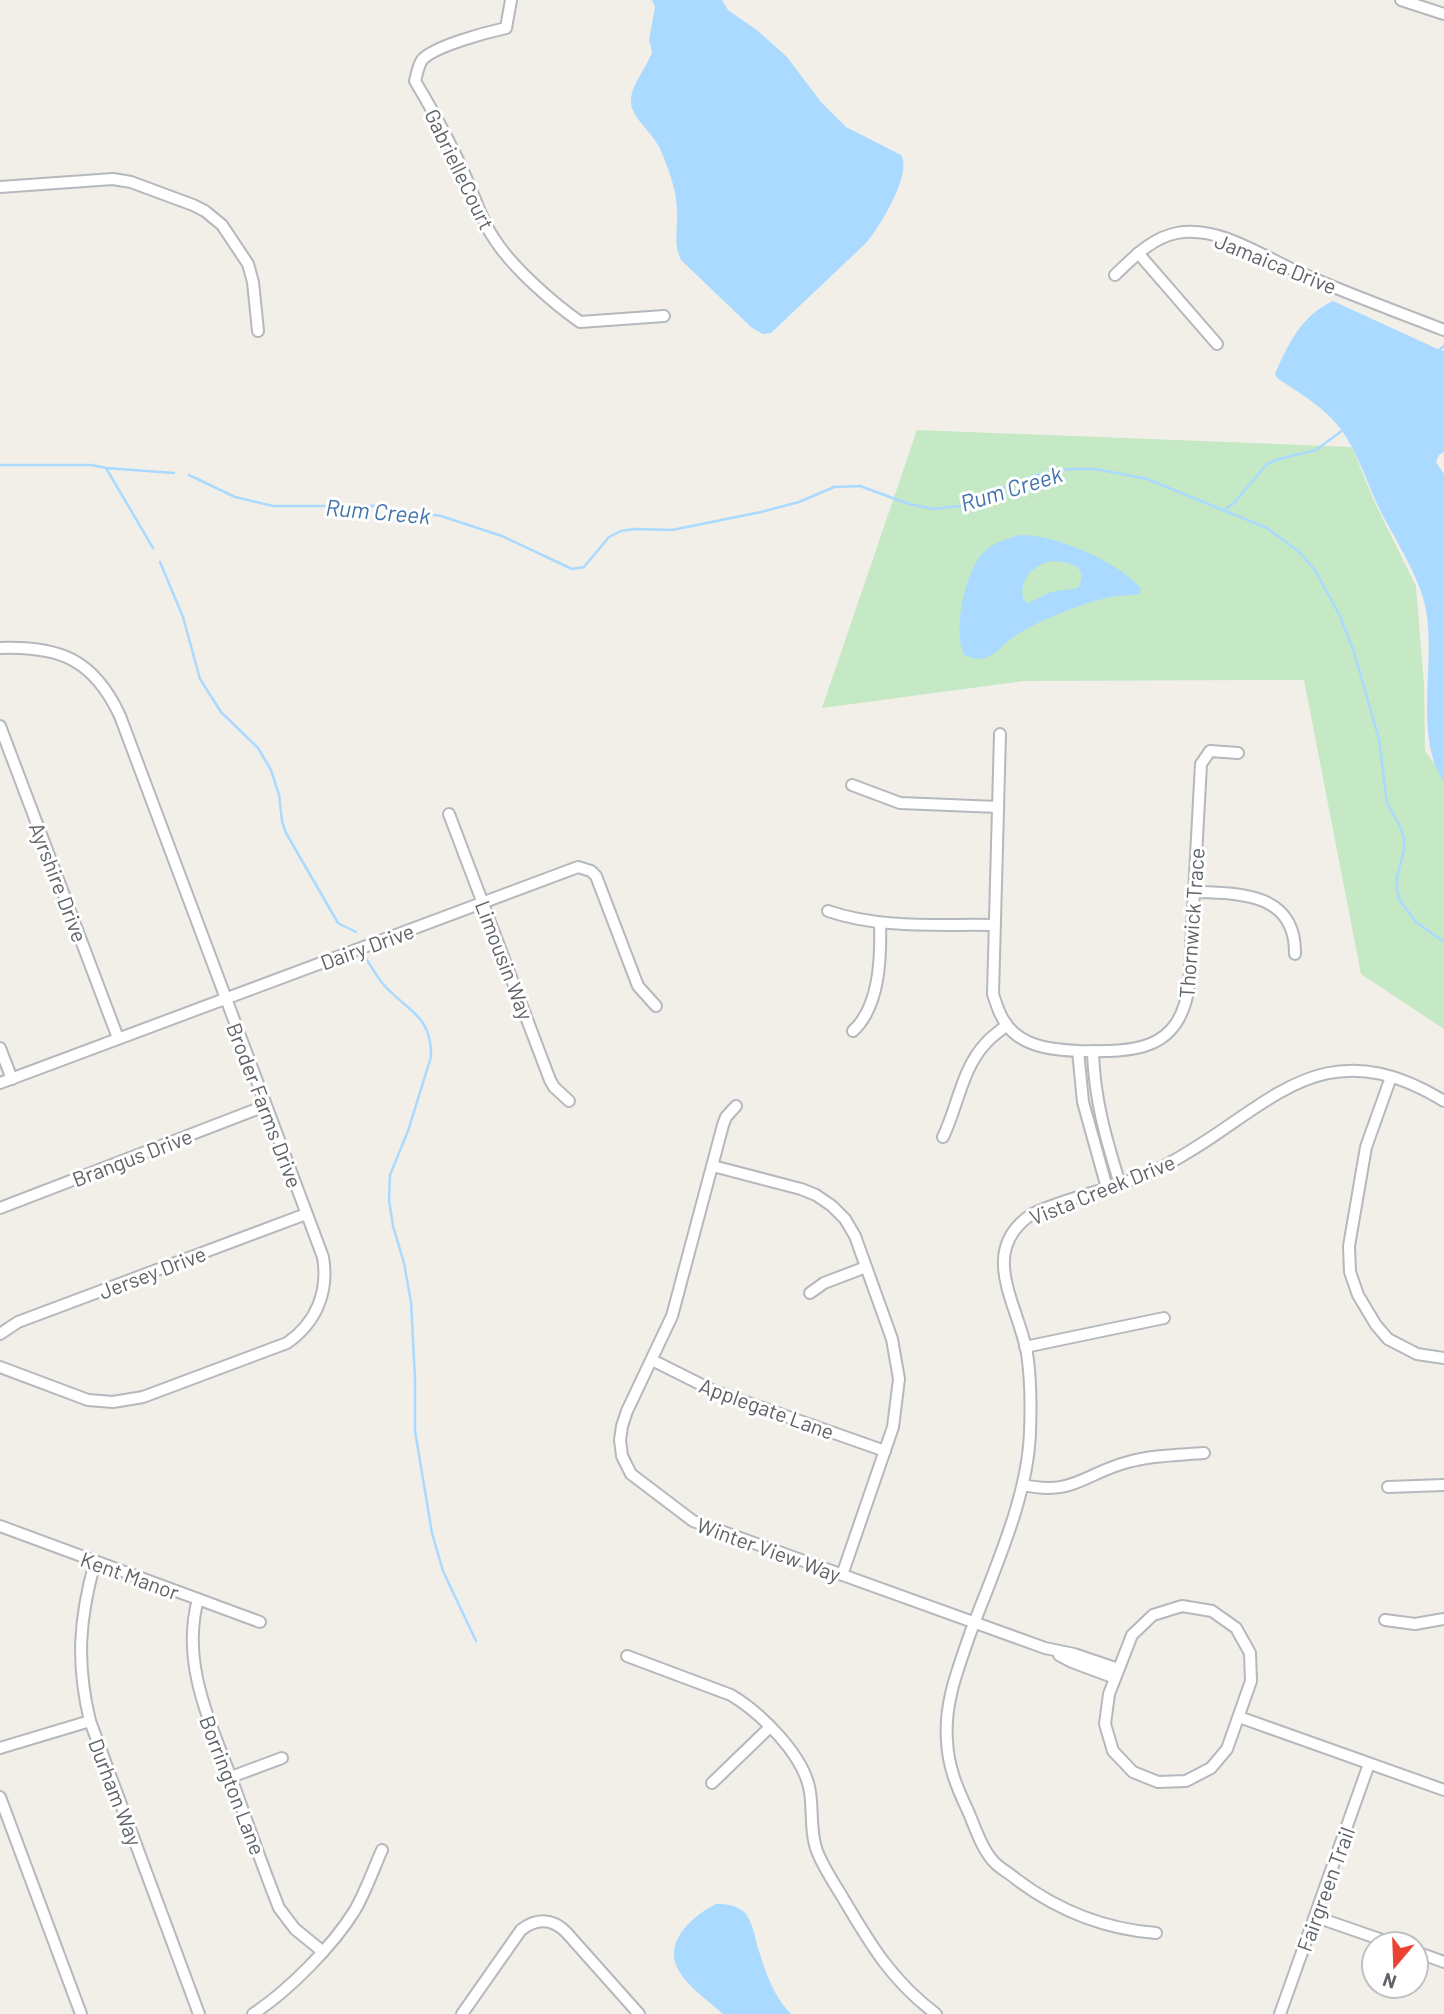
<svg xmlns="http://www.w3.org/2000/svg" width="1444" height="2014" viewBox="0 0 1444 2014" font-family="Barlow,sans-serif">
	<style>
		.green { fill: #c5e8c5 }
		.water { fill: #aadaff; fill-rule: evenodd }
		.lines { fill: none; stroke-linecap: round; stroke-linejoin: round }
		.stream { stroke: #aadaff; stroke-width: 2.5 }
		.minor-casing { stroke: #b5b8bc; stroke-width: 14 }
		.minor { stroke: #fff; stroke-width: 10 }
		.labels { text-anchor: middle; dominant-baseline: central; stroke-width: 6; stroke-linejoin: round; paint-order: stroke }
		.street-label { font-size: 21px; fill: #5f6368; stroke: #fff }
		.water-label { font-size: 23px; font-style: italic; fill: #4174aa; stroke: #fff }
	</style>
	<rect width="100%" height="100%" fill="#f1efe8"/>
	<polygon class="green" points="917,430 1352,447 1374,501 1416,586 1424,685 1425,751 1444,777 1444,1029 1361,974 1304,680 1024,681 822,708"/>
	<g class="water">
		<path d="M652,0H722L728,10L758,31L787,57L821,102L846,127L901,155C913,173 879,228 866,243L771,333L763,334L752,328L681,260C673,244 678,230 677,213C677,191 669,170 661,151C654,133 630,117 631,101C631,84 647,68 652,52L649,40L655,7Z"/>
		<path d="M1333,301L1442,351L1444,350V452L1439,455L1436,462L1444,474V782C1413,736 1436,664 1426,610C1421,578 1392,535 1377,504C1365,477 1354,442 1333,420C1317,403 1297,391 1278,379L1275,374C1288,344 1302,315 1333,301Z"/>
		<path d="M1021,535C1057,535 1116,561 1141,588L1139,594C1128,596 1117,595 1106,598C1081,604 1037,621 1015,636C996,649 991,666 964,655C953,632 964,580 978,559C988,544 1005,539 1021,535ZM1052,561C1070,562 1090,566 1078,588L1051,592L1028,603L1023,599C1019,579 1033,565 1052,561Z"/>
		<path d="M716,1904C727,1904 738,1905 746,1914C752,1922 755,1936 757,1945C765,1970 772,1995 791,2014H723C708,2000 684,1985 676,1965C666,1939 695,1914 716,1904Z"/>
	</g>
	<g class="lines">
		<g class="stream">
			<polyline points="1437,352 1444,346"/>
			<polyline points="0,465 92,465 106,468 174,473"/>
			<polyline points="106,468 153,548"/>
			<polyline points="189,475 235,497 273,506 376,506 441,516 502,536 572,569 584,567 609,537 621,531 634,529 672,530 761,512 799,502 834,487 860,486 909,504 934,509 960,506 1020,481 1044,473 1070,469 1096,469 1147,479 1267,528 1298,551 1315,570 1340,616 1354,652 1379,739 1387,803 1400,826 1404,838 1404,851 1397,876 1397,889 1400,901 1416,922 1444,942"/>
			<polyline points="1223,511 1234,503 1267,464 1279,459 1316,450 1343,430"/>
			<polyline points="160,562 183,617 200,679 221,712 258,748 271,770 279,795 282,821 286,833 338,923 356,932"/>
			<path d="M365,957C371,966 377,977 384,985C408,1012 432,1015 431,1057L408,1131L390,1175L389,1200L393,1226L404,1263L411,1302L415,1379V1431L432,1533L443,1571L476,1641"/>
		</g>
		<g class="minor-casing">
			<g id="minor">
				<path d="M511,0L506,28C488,32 434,46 422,60C418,66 417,74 415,81C436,116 457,154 472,192C479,209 484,225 495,240C513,268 553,303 580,322L664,316"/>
				<polyline points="1401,0 1444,14"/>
				<polyline points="0,187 113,179 131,182 193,205 205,211 222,225 248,264 253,282 258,331"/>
				<polyline points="1138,253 1217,344"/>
				<path d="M1115,275C1133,258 1151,238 1177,233C1218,225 1262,256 1298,272C1346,293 1395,311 1444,330"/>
				<path d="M0,648C61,646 94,660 120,716L323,1257C329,1292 316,1323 287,1343L143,1397L113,1402L88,1400L0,1367"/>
				<polyline points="0,726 118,1038"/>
				<path d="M1000,734L993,994C997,1007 1002,1022 1013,1032C1030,1048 1057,1050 1079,1051C1134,1052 1180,1052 1189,985L1201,764L1210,751L1238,753"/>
				<polyline points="852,785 900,803 998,807"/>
				<polyline points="449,814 550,1080 554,1087 569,1101"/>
				<path d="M1195,892C1240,893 1296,893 1295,954"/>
				<path d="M828,911C880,929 939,924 994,925"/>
				<path d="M853,1031C880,1006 881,957 880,923"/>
				<polyline points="0,1048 12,1079"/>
				<polyline points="1078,1051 1083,1102 1107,1188"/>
				<path d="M1093,1051C1094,1098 1106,1139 1120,1184"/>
				<polyline points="1391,1077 1366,1147 1349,1246 1350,1272 1358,1295 1376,1325 1388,1339 1417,1354 1444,1358"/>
				<polyline points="0,1083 578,867 591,871 596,876 638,986 656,1006"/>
				<polyline points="736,1106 726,1117 723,1125 672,1316 627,1411 622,1426 620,1440 622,1456 631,1474 693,1521 1045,1648 1074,1654 1118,1669"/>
				<path d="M943,1137C958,1106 962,1068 986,1043C992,1036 1000,1031 1007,1025"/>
				<polyline points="713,1166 801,1189 816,1195 832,1206 845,1219 855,1236 892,1339 899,1379 893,1427 842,1575"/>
				<polyline points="0,1208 265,1106"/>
				<polyline points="810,1293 824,1283 866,1267"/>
				<polyline points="0,1334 18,1322 306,1214"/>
				<polyline points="1025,1347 1164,1318"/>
				<polyline points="652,1360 712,1390 885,1451"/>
				<path d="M1023,1485C1074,1496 1083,1474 1128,1462C1152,1455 1179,1455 1204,1453"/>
				<polyline points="1388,1487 1444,1485"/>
				<polyline points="0,1526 260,1622"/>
				<path d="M95,1562C79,1619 76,1663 90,1721L199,2014"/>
				<path d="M198,1599C180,1666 212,1725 234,1786C249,1827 263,1868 279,1908L295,1929L322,1951"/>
				<polygon points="1182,1606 1212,1611 1236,1628 1250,1653 1251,1681 1227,1749 1211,1768 1186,1781 1158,1782 1133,1772 1113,1751 1105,1724 1109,1694 1132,1635 1153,1615"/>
				<polyline points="1385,1620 1415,1624 1444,1619"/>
				<polyline points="1059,1655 1072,1662 1115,1678"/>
				<path d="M627,1656L731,1695C761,1713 805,1756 810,1792C813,1811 810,1833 817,1851C823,1867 834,1883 843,1898C870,1944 892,1981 936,2014"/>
				<polyline points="1239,1717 1444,1790"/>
				<polyline points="0,1748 90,1721"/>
				<polyline points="231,1777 282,1758"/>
				<polyline points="712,1783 769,1728"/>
				<polyline points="0,1797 81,2014"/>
				<polyline points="1316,1917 1394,1944"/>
				<path d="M1156,1933C1105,1929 1057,1910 1016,1879C1009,1873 1001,1869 995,1863C982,1850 975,1827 968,1811C957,1788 948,1766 947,1741C944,1703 958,1669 970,1634C993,1572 1028,1498 1030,1432C1031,1406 1031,1379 1027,1353C1018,1304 977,1251 1032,1214C1072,1195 1118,1189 1158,1169C1265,1116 1315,1022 1444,1101"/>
				<polyline points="1416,1952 1444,1962"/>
				<path d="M253,2014C288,1991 333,1946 355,1910C366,1891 373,1870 382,1850"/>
				<path d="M462,2014L521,1930C536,1918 552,1918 566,1932L639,2014"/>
				<polyline points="1280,2014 1369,1764"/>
			</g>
		</g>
		<use href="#minor" class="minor"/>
	</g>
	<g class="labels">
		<g class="street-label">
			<text transform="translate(460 169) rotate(64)">GabrielleCourt</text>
			<text transform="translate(1276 263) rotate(22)">Jamaica Drive</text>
			<text transform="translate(59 882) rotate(69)">Ayrshire Drive</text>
			<text transform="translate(1191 923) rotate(-86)">Thornwick Trace</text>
			<text transform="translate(367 946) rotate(-20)">Dairy Drive</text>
			<text transform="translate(505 960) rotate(69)">Limousin Way</text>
			<text transform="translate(265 1105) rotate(69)">Broder Farms Drive</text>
			<text transform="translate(132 1157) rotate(-21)">Brangus Drive</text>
			<text transform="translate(1102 1189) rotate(-22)">Vista Creek Drive</text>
			<text transform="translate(152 1272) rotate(-21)">Jersey Drive</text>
			<text transform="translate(767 1408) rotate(20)">Applegate Lane</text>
			<text transform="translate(769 1549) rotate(20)">Winter View Way</text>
			<text transform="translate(130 1575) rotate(20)">Kent Manor</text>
			<text transform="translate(233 1785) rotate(69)">Borrington Lane</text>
			<text transform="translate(116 1792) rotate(69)">Durham Way</text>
			<text transform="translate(1325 1889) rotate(-70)">Fairgreen Trail</text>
		</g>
		<g class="water-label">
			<text transform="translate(1011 488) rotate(-17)">Rum Creek</text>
			<text transform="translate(378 511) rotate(5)">Rum Creek</text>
		</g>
	</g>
	<g transform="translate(1395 1965) rotate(199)"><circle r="33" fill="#ffffff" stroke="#bfc1c3" stroke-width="2"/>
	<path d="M0-5L12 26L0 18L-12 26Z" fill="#ea4335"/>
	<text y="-10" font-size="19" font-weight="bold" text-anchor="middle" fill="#5f6368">N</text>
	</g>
</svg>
